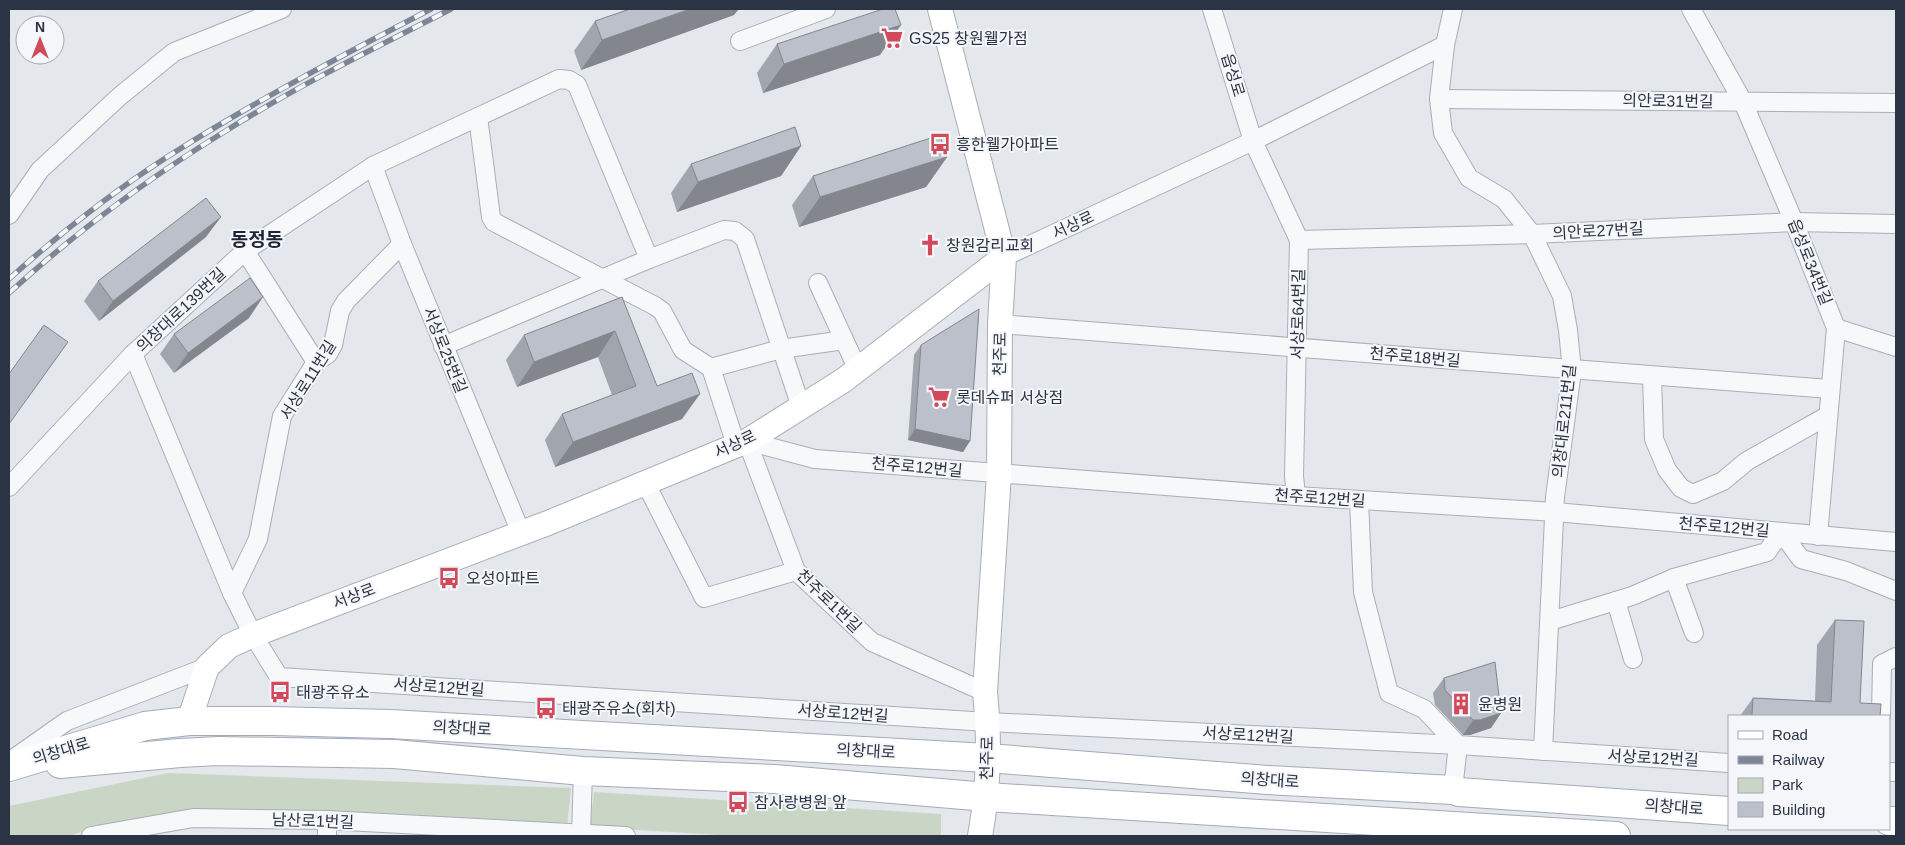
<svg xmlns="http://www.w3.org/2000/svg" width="1905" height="845" viewBox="0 0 1905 845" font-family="Helvetica,'Noto Sans KR',sans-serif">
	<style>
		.green { fill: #c9d6c5 }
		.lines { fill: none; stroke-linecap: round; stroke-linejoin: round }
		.street-casing { stroke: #a9aeb7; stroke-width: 20 }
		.secondary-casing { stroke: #a9aeb7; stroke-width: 26 }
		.primary-casing { stroke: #a3abb8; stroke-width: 30 }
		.street { stroke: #f7f8fa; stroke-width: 18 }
		.secondary { stroke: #fff; stroke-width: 24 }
		.primary { stroke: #fff; stroke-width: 28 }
		.rail-casing { stroke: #7d8696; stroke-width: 5.5 }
		.rail { stroke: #f4f6f9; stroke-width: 4; stroke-dasharray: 11; stroke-linecap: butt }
		.wall { fill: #a1a5ae }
		.shaded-wall { fill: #83868d }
		.building { fill: #bbc0ca; stroke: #83868d }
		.labels { text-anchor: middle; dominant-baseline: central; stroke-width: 4; stroke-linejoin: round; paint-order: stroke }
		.poi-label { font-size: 16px; fill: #2b3445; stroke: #f4f6f9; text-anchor: start }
		.street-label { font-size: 16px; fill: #2b3445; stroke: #f4f6f9 }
		.quarter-label { font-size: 19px; font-weight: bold; fill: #1d2536; stroke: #f4f6f9 }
	</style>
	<rect width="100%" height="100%" fill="#e4e7ec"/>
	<g class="green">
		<polygon points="168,773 571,788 567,827 332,814 89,830 68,836 9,836 9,806"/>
		<polygon points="594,792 941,814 941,836 735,836 590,827"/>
	</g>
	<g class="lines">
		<g class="street-casing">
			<g id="street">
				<polyline points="1212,9 1253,141 1299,240 1294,476 1296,496"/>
				<polyline points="1453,9 1445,45 1439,99 1443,133 1469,178 1504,199 1532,234 1562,296 1568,330 1572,371 1555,497 1543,751"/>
				<polyline points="1691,9 1743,102 1794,222 1836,328 1818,536"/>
				<polyline points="740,41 826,9"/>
				<polyline points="1439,99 1896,103"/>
				<polyline points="478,117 491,217 494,222 655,306 662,311 683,350 711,368 736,445"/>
				<polyline points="373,166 402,244 521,533"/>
				<polyline points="9,215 40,170 120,96 174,52 282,9"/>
				<polyline points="1299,240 1532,234 1794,222 1896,224"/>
				<polyline points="245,251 316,362"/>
				<polyline points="1004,257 1253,141 1445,45"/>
				<polyline points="818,283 858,370"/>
				<path d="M1000,324C1277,345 1553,369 1830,389"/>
				<polyline points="1836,328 1896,347"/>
				<polyline points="443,346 649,259 724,230 735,231 745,239 801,407"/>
				<polyline points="133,354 232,593 253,635 279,677 988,722 1458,745 1729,763"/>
				<polyline points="711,368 781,349 844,340"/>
				<polyline points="1652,376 1654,439 1667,470 1681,488 1693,494 1723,481 1747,461 1827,416"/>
				<polyline points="747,441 815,459 1296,496 1555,512 1896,542"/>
				<polyline points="747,441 796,571 872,642 985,692"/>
				<polyline points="645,482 704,598 796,571"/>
				<polyline points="9,487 133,354 245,251 373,166 559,79 569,80 577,85 649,259"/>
				<polyline points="1359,500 1363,592 1389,693 1424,709 1458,745 1453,790"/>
				<polyline points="1674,578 1694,633"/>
				<polyline points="232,593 258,539 282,416 316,362 328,354 333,345 340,311 346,301 402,244"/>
				<polyline points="1616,601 1633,659"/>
				<polyline points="1550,621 1632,596 1674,578 1767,552 1781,532 1801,559 1846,571 1896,591"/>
				<polyline points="1881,716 1882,664 1896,657"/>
				<polyline points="13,759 67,721 207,667"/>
				<polyline points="1889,772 1896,772"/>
				<polyline points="91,836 193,818 327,820 626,836"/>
				<polyline points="327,836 327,820"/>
				<polyline points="581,836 583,771"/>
			</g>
		</g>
		<g class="secondary-casing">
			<g id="secondary">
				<path d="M940,9L1004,257L1000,324L999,474L985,692C990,743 989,786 980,836"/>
				<polyline points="189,721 207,667 229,646 253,635 548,523 747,441 844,380 1004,257"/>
			</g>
		</g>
		<g class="primary-casing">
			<g id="primary">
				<polyline points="60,764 180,753 218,751 394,754 583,771 774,779 987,797 1616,836"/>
				<polyline points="9,767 145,726 189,721 273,721 390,724 988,758 1268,780 1453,790 1459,792 1729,811"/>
				<polyline points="1889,821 1896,821"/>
			</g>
		</g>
		<use href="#street" class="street"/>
		<use href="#secondary" class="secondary"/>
		<use href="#primary" class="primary"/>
		<g class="rail-casing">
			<g id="rail">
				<path d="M9,279C58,235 111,193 167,157C252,103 341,56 431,9"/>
				<path d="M9,293C75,233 147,179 224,132C297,86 375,48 451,9"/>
			</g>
		</g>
		<use href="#rail" class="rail"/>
	</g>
	<g class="wall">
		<polygon points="734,15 581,70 574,51 595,21"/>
		<polygon points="777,44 880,55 763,93 757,73"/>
		<polygon points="801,146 781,176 677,212 671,193 691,164"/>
		<polygon points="947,157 926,187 799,227 792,205 813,176"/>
		<polygon points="206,237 99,321 84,301 98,281"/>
		<polygon points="622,297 657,386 682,419 555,467 545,440 562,414 612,395 598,357 517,387 506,360 524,335"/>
		<polygon points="249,318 174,373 160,354 174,334"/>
		<polygon points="921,345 970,441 963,452 908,440 914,355"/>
		<polygon points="1835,620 1860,703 1880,716 1740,716 1753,698 1815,701 1817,645"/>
		<polygon points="1444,678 1501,713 1491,728 1470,735 1463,735 1435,705 1433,693"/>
	</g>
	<g class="shaded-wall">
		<polygon points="690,9 739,9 734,15 581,70 602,40"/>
		<polygon points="901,25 880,55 763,93 784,64"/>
		<polygon points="801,146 781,176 677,212 698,182"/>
		<polygon points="947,157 926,187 799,227 820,197"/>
		<polygon points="221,217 206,237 99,321 113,301"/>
		<polygon points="263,297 249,318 174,373 188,353"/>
		<polygon points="615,331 598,357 517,387 534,362"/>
		<polygon points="700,394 682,419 555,467 573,442"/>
		<polygon points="915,429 970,441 963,452 908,440"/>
		<polygon points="1501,713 1491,728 1470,735 1463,735 1473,720"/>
	</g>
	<g class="building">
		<polygon points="630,9 690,9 602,40 595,21"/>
		<polygon points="883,9 895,9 901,25 784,64 777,44"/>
		<polygon points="795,127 801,146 698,182 691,164"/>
		<polygon points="940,135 947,157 820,197 813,176"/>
		<polygon points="206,198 221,217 113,301 98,281"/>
		<polygon points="250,278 263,297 188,353 174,334"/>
		<polygon points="622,297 657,386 692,373 700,394 573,442 562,414 636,386 615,331 534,362 524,335"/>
		<polygon points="979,309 970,441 915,429 921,345"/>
		<polygon points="44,325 68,342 9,424 9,374"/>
		<polygon points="1835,620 1864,621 1860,703 1881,704 1880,716 1752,716 1753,698 1831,702"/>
		<polygon points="1495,662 1501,713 1480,720 1473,720 1445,690 1444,678"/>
	</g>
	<defs>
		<g id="supermarket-bare" transform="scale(1.725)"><path d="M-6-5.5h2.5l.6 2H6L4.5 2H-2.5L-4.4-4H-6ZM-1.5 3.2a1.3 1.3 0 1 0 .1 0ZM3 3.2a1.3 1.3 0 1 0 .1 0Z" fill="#d1495b" stroke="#f4f6f9" stroke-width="2.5" paint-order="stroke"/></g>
		<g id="bus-bare" transform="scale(1.725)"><path d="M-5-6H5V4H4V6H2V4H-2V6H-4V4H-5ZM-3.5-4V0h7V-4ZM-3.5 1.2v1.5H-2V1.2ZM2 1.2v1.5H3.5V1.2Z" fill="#d1495b" stroke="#f4f6f9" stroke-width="2.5" paint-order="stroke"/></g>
		<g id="church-bare" transform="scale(1.725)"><path d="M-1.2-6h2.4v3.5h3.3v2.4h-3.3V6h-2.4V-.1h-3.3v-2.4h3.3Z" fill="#d1495b" stroke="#f4f6f9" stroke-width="2.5" paint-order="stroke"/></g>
		<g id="building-bare" transform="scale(1.725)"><path d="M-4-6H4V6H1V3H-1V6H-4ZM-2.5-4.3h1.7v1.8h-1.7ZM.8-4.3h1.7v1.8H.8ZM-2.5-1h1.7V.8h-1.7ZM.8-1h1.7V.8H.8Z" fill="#d1495b" stroke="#f4f6f9" stroke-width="2.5" paint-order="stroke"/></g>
	</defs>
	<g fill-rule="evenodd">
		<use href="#supermarket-bare" x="892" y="38"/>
		<use href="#bus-bare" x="940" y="144"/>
		<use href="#church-bare" x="930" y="245"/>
		<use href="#supermarket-bare" x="939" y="397"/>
		<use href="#bus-bare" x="449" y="578"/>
		<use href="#bus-bare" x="280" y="692"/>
		<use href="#building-bare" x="1461" y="704"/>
		<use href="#bus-bare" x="546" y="708"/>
		<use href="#bus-bare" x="738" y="802"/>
	</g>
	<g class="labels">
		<g class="poi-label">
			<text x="909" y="38">GS25 창원웰가점</text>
			<text x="956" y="144">흥한웰가아파트</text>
			<text x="946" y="245">창원감리교회</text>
			<text x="956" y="397">롯데슈퍼 서상점</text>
			<text x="466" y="578">오성아파트</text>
			<text x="296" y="692">태광주유소</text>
			<text x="1478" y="704">윤병원</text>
			<text x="562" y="708">태광주유소(회차)</text>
			<text x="754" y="802">참사랑병원 앞</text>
		</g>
		<g class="street-label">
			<text transform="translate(1233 75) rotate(73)">읍성로</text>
			<text transform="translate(1668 101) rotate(1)">의안로31번길</text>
			<text transform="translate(1073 225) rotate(-25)">서상로</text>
			<text transform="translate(1598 231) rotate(-3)">의안로27번길</text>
			<text transform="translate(1810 262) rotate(68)">읍성로34번길</text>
			<text transform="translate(181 310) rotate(-43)">의창대로139번길</text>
			<text transform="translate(1298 314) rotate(-89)">서상로64번길</text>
			<text transform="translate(445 350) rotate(68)">서상로25번길</text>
			<text transform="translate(1000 354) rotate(-89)">천주로</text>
			<text transform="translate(1415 357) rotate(5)">천주로18번길</text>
			<text transform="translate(308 380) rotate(-58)">서상로11번길</text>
			<text transform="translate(1564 421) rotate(-84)">의창대로211번길</text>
			<text transform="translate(735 444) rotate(-25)">서상로</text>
			<text transform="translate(917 467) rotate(5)">천주로12번길</text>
			<text transform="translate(1320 498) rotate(4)">천주로12번길</text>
			<text transform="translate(1724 527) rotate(5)">천주로12번길</text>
			<text transform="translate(354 596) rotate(-21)">서상로</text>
			<text transform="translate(829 601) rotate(44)">천주로1번길</text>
			<text transform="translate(439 687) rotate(4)">서상로12번길</text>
			<text transform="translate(843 713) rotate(4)">서상로12번길</text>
			<text transform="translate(462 728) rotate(3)">의창대로</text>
			<text transform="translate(1248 735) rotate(3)">서상로12번길</text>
			<text transform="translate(61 751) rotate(-17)">의창대로</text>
			<text transform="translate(866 751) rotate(3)">의창대로</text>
			<text transform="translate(987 758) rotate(-89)">천주로</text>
			<text transform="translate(1653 758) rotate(3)">서상로12번길</text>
			<text transform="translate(1270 780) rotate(4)">의창대로</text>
			<text transform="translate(1674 807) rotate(4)">의창대로</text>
			<text transform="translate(313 821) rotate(2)">남산로1번길</text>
		</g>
		<g class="quarter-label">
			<text x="257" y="239">동정동</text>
		</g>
	</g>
	<rect width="1905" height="845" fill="none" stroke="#2b3445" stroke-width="20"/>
	<rect x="1728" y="715" width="162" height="115" fill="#f4f6f9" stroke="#a4a8b1"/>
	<rect x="1738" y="731" width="25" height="8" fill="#ffffff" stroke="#a4a8b1"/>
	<text x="1772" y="740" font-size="15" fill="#2b3445">Road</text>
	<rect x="1738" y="756" width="25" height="8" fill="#7d8696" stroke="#a4a8b1"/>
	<text x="1772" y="765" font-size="15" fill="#2b3445">Railway</text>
	<rect x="1738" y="778" width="25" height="15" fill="#c9d6c5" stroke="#a4a8b1"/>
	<text x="1772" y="790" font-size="15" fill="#2b3445">Park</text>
	<rect x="1738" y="802" width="25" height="15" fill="#bbc0ca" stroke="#a4a8b1"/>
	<text x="1772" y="815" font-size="15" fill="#2b3445">Building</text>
	<g transform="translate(40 40)"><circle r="24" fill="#f4f6f9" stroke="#a4a8b1"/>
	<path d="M0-4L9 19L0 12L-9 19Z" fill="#d1495b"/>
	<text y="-8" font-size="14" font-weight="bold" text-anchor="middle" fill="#2b3445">N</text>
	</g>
</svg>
